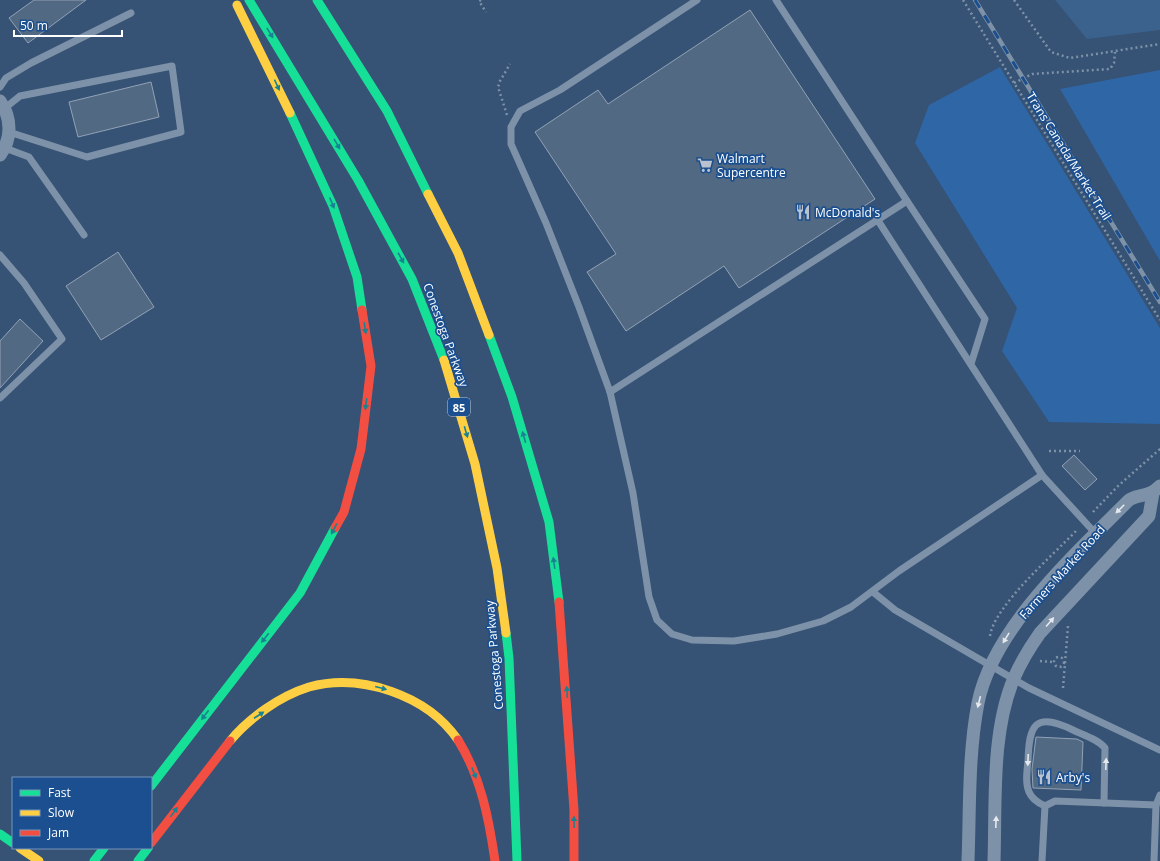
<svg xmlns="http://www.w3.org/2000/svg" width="1160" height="861" viewBox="0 0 1160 861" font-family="'Open Sans',sans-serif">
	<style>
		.green { fill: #2f66a5 }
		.water { fill: #3b618d }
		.building { fill: #526984; stroke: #92a2b6 }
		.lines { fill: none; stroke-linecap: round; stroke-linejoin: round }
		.path { stroke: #7d92a8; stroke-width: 2.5; stroke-dasharray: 2 3; stroke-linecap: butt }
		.lane { stroke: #7d92a8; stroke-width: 7 }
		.street { stroke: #7d92a8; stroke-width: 13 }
		.fast { stroke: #16e098; stroke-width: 9 }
		.slow { stroke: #ffcf43; stroke-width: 9 }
		.jam { stroke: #f24e42; stroke-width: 9 }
		.rail-casing { stroke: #7e92a7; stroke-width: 4.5 }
		.rail { stroke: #1b4f8f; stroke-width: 3; stroke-dasharray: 9; stroke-linecap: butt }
		.oneway { fill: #198292 }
		.oneway2 { fill: #e5e9ee }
		.labels { text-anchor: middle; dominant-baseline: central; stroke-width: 3.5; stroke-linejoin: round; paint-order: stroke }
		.shield { fill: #1b4f8f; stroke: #bbcadd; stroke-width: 1 }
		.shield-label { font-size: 11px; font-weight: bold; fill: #fff }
		.street-label { font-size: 12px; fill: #fff; stroke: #1b4f8f }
		.poi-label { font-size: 12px; fill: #fff; stroke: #1b4f8f; text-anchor: start }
	</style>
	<rect width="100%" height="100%" fill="#365274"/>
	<g class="green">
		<polygon points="1000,67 1160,328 1160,424 1049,422 1002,351 1017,308 915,143 929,105"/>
		<polygon points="1160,70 1160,261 1060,89"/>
	</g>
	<polygon class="water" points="1055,0 1160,0 1160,30 1087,39"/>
	<g class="building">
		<polygon points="34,0 86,0 28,43 9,18"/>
		<polygon points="750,10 875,199 739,288 724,266 626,331 587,272 616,254 535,132 598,90 608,104"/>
		<polygon points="151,82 159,117 78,137 69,102"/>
		<polygon points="118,252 154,307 101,340 66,286"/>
		<polygon points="20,319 43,341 0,388 0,341"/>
		<polygon points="1074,455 1097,479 1085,490 1062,466"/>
		<polygon points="1036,737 1077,739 1083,742 1081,790 1033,788 1032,769"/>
	</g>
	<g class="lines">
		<g class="path">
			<polyline points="481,0 479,1 486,12"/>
			<polyline points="963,0 1160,320"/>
			<polyline points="1014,0 1051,52 1070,58 1160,44"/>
			<polyline points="1014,83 1032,74 1110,69 1114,63 1115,52"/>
			<polyline points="507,115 498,87 500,81 510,64"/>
			<polyline points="1049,451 1080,451"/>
			<polyline points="1093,512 1118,486 1160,449"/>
			<path d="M990,636C994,606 1054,554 1076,531"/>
			<circle cx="1059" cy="662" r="5"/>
			<polyline points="1040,661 1053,662"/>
			<polyline points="1063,688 1068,626"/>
		</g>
		<g class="lane">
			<polyline points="697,0 560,90 520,111 511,127 511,144 546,223 579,307 610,392 633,493 649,597 657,620 672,634 692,640 734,641 777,634 823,621 851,607 899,571 1042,475"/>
			<polyline points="776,0 907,201"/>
			<polyline points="0,87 6,78 31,63 131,13"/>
			<polyline points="5,108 20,96 172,66 181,132 87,157 9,132"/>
			<polyline points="5,148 29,157 84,235"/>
			<polyline points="877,219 1042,475 1096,534"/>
			<polyline points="0,255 24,283 62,339 0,398"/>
			<polyline points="610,392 907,201 985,319 971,364"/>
			<polyline points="873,592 895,610 1029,688 1160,750"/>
			<path d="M1045,806C1038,803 1032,799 1029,792C1025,783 1027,771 1028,761C1029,724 1035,712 1073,730C1083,735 1098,739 1105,748L1104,803"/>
			<polyline points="1042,861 1045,806 1055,801 1156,805"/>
			<polyline points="1154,861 1156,805 1160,795"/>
		</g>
		<g class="street">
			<path d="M0,101C12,118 12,139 0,155"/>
			<path d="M968,861C970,809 968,755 978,703C993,628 1075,554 1128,501C1135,494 1149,498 1160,486"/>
			<path d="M994,861C996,803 991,732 1014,678C1021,662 1030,647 1040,633L1149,516L1153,493"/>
		</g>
		<g class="fast">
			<polyline points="249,0 358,180 412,279 444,360"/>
			<polyline points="317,0 387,111 428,194"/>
			<polyline points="290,113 333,206 357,277 362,310"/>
			<polyline points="489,335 512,397 549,522 559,602"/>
			<polyline points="506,633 509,658 517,861"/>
			<polyline points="151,786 300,593 335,528"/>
			<polyline points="0,834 13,843"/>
			<polyline points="94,861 104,848"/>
			<polyline points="138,861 148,848"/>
		</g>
		<g class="slow">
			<polyline points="237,5 290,113"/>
			<polyline points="428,194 458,253 489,335"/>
			<polyline points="444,360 475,464 497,568 506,633"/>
			<path d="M230,741C249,718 280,696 309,687C361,673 427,695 458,740"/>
			<polyline points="20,848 39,861"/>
		</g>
		<g class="jam">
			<polyline points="335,528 344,512 361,449 371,366 362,310"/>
			<polyline points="559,602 574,810 574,861"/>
			<path d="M458,740C481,777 489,819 495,861"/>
			<polyline points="151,843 230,741"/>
		</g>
		<g class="rail-casing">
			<polyline id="rail" points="975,0 1160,302"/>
		</g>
		<use href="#rail" class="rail"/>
	</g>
	<defs><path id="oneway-solid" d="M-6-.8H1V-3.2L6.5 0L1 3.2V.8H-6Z"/></defs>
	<g class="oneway">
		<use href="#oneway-solid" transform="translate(270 33) rotate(58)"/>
		<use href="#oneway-solid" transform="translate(277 85) rotate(65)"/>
		<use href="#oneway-solid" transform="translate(337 144) rotate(60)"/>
		<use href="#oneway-solid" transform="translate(332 203) rotate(67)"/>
		<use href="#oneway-solid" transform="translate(401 258) rotate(61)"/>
		<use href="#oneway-solid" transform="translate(365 328) rotate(81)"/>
		<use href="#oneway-solid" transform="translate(366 404) rotate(97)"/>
		<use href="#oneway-solid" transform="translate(466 432) rotate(74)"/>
		<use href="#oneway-solid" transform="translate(524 437) rotate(-106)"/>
		<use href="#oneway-solid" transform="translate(334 529) rotate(118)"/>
		<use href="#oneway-solid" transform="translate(554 563) rotate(-98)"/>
		<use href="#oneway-solid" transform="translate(265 638) rotate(128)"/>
		<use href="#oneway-solid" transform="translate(381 688) rotate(15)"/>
		<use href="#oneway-solid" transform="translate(567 692) rotate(-93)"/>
		<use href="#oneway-solid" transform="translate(205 715) rotate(127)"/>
		<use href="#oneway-solid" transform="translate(259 715) rotate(-33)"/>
		<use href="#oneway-solid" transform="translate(474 773) rotate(69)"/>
		<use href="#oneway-solid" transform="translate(174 812) rotate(-54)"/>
		<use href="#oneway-solid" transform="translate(574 822) rotate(-91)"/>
	</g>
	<g class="oneway2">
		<use href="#oneway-solid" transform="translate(1120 509) rotate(135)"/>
		<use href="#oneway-solid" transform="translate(1050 622) rotate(-49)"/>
		<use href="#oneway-solid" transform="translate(1006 638) rotate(121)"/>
		<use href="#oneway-solid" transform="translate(979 702) rotate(104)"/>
		<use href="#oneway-solid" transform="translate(1028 760) rotate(92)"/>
		<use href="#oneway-solid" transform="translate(1106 764) rotate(-88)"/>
		<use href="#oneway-solid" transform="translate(996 822) rotate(-88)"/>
	</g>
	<defs>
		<g id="supermarket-bare" transform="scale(1.2)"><path d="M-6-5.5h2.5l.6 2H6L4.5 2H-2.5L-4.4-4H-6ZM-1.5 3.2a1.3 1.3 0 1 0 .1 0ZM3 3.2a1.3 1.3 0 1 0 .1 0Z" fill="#b9c2ce" stroke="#1b4f8f" stroke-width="2.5" paint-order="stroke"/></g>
		<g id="restaurant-bare" transform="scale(1.2)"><path d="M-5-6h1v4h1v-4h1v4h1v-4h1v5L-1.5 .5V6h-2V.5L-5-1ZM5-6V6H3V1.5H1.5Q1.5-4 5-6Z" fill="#b9c2ce" stroke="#1b4f8f" stroke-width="2.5" paint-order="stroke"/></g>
	</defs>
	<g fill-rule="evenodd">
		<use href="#supermarket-bare" x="705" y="165"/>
		<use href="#restaurant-bare" x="803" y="212"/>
		<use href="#restaurant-bare" x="1044" y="777"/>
	</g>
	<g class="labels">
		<rect class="shield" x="448" y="398" width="22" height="18" rx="3"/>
		<g class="shield-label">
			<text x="459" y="407">85</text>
		</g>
		<g class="street-label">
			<text transform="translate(1069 156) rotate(58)">Trans Canada/Market Trail</text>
			<text transform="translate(446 335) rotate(70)">Conestoga Parkway</text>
			<text transform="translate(1062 572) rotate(-48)">Farmers Market Road</text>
			<text transform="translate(494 655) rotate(-95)">Conestoga Parkway</text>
		</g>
		<g class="poi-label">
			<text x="717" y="158">Walmart<tspan x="717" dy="14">Supercentre</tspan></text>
			<text x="815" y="212">McDonald's</text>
			<text x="1056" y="777">Arby's</text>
		</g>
	</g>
	<rect x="12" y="777" width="140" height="72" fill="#1b4f8f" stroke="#7695bc"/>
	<rect x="20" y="790" width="20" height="6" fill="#16e098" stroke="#7695bc"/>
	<text x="48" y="797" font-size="12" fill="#ffffff">Fast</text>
	<rect x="20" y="810" width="20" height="6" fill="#ffcf43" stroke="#7695bc"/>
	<text x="48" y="817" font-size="12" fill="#ffffff">Slow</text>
	<rect x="20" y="830" width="20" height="6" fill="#f24e42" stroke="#7695bc"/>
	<text x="48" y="837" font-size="12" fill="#ffffff">Jam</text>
	<path d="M14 30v6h108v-6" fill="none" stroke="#ffffff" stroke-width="2"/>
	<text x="20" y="30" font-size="12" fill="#ffffff" stroke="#1b4f8f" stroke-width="3" paint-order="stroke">50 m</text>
</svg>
